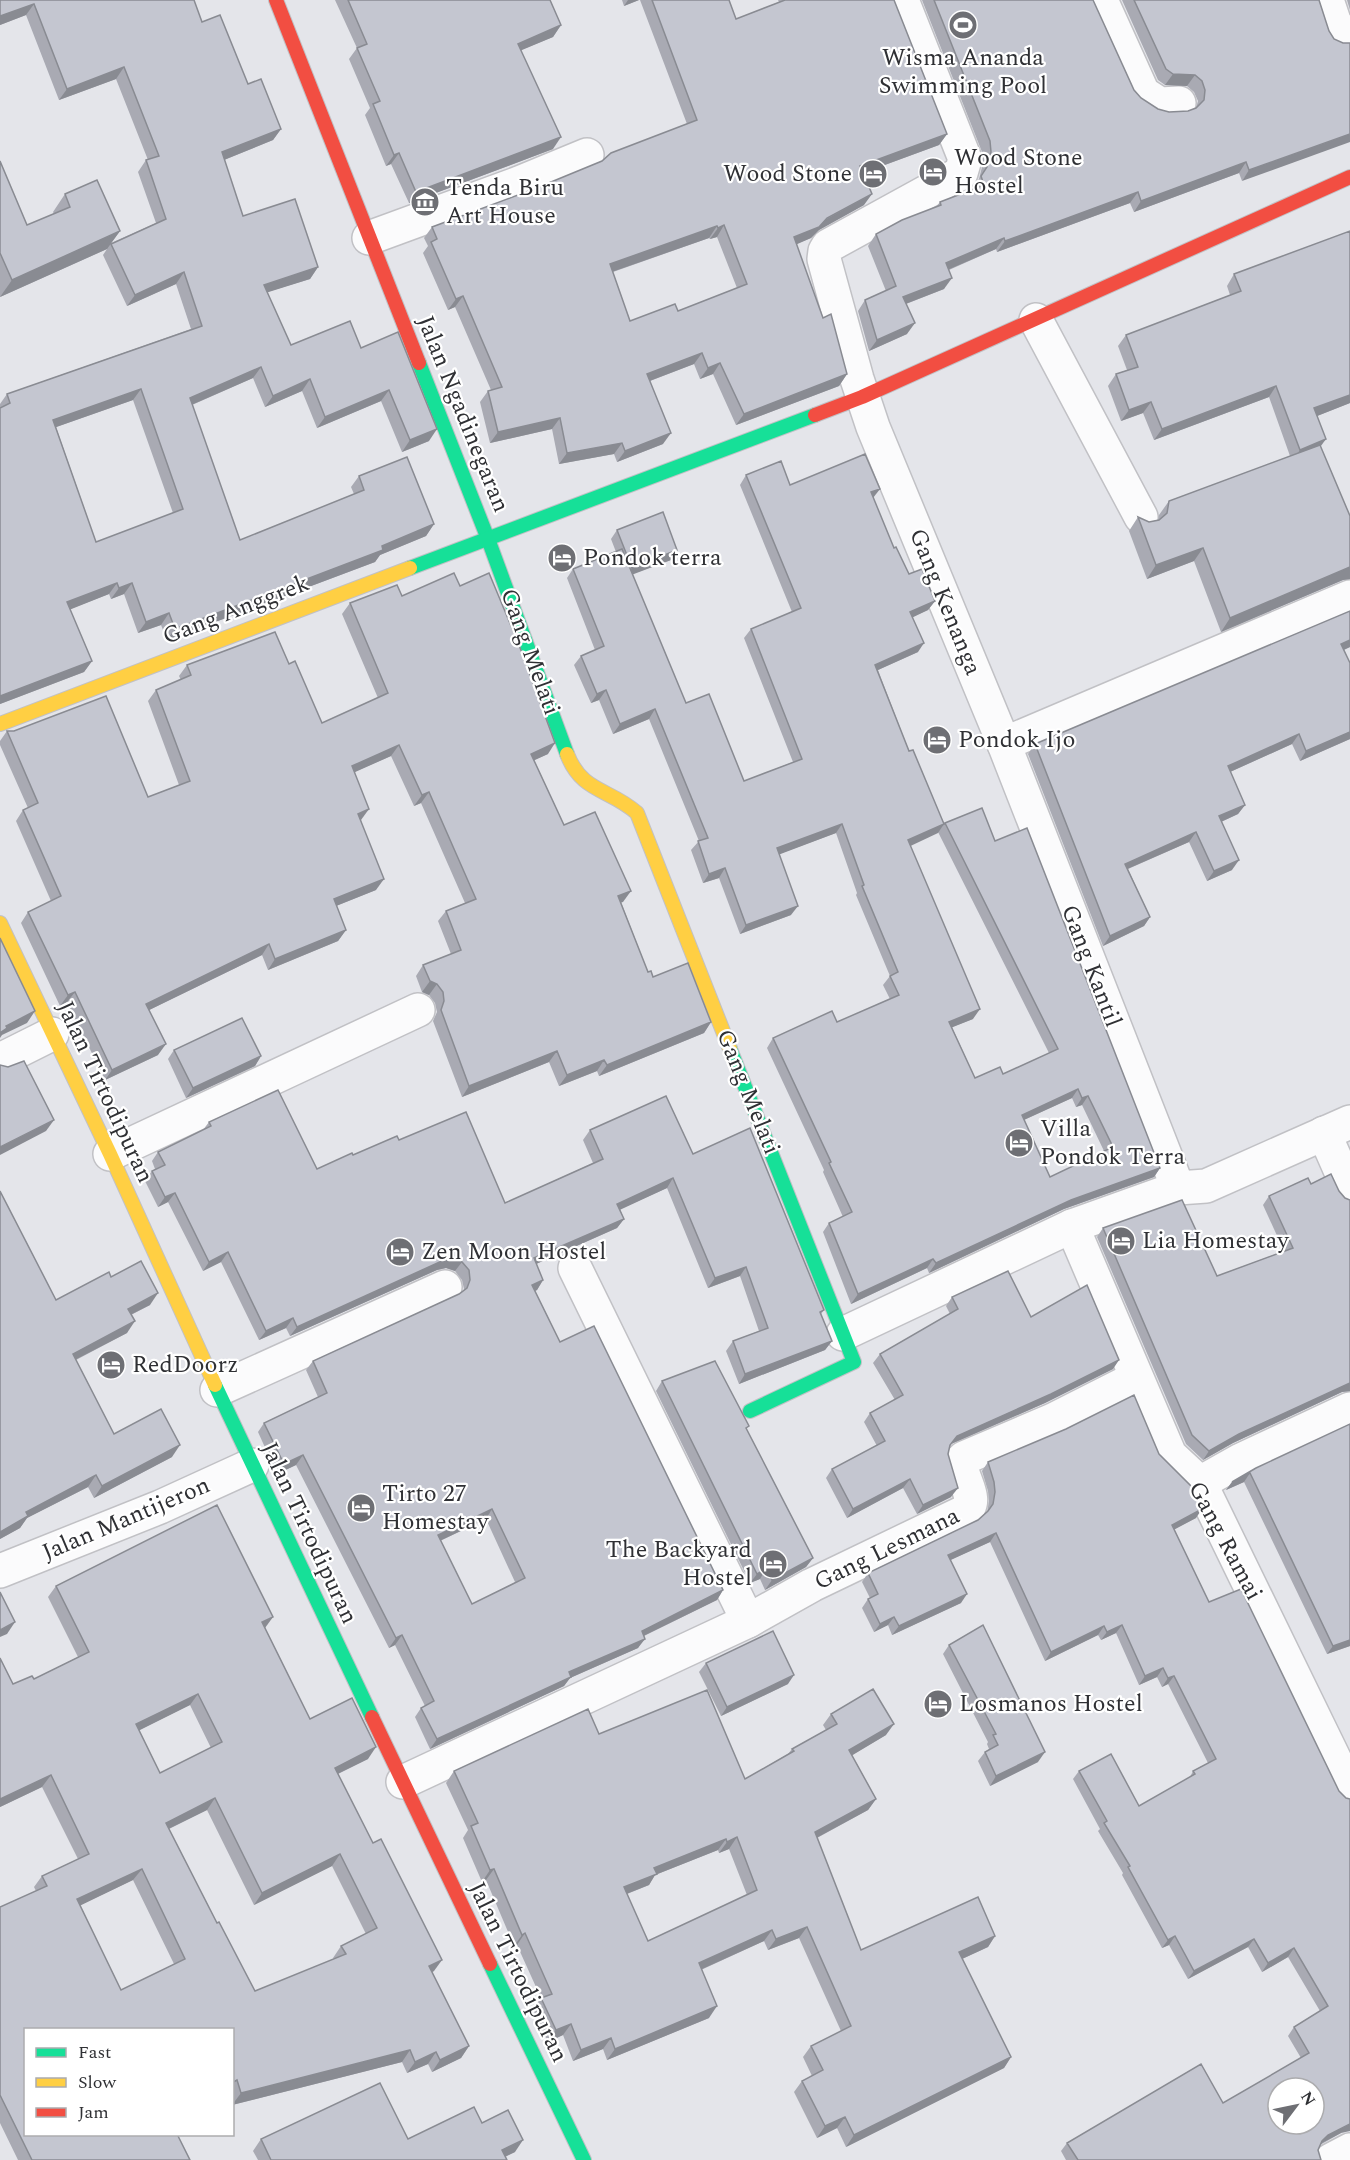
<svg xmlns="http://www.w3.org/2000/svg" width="1350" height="2160" viewBox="0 0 1350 2160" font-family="Spectral,serif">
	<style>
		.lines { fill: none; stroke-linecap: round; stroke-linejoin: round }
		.street-casing { stroke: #c1c1c5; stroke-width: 36 }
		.fast-casing { stroke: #c1c1c5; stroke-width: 16 }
		.slow-casing { stroke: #c1c1c5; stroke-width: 16 }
		.jam-casing { stroke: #c1c1c5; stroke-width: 16 }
		.street { stroke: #fbfbfc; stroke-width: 33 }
		.fast { stroke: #16e098; stroke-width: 14 }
		.slow { stroke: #ffcf43; stroke-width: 14 }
		.jam { stroke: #f24e42; stroke-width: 14 }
		.wall { fill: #a9aab3; fill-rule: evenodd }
		.shaded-wall { fill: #898b92 }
		.building { fill: #c4c6d0; stroke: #898b92; stroke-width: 1.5; fill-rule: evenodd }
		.labels { text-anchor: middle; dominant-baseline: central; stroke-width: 4.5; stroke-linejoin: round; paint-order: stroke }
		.poi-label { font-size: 24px; fill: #2f3034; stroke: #fff; text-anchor: start }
		.street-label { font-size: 24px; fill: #2f3034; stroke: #fff }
	</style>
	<rect width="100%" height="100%" fill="#e4e5ea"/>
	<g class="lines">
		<g class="street-casing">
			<g id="street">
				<polyline points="902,0 965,159 961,173 828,246 825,251 824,259 857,379 873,427 1004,744 1178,1188"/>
				<polyline points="1101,0 1143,93 1160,104 1179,103"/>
				<polyline points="1327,0 1339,36 1350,32"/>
				<polyline points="369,238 519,183 587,155"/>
				<polyline points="1036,320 1141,517"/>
				<polyline points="1004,744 1350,597"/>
				<polyline points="0,1060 52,1034"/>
				<polyline points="1324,1133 1350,1192"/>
				<polyline points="110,1154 418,1010"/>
				<polyline points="1072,1226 1170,1455 1200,1483 1350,1791"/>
				<polyline points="575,1268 748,1621"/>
				<polyline points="843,1334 1072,1226 1178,1188 1206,1186 1350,1122"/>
				<polyline points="217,1390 445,1287"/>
				<polyline points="1200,1483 1241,1460 1350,1409"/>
				<polyline points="0,1571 160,1507 252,1465"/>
				<path d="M403,1782L748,1621L812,1585L964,1512C981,1500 960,1479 961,1461L964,1458L1053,1420L1136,1378"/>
				<polyline points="1331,2160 1350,2150"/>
			</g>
		</g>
		<g class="fast-casing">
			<g id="fast">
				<polyline points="419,363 488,539 567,754"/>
				<polyline points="410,568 815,415"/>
				<polyline points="730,1049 854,1362 750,1411"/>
				<polyline points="215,1385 372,1717"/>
				<polyline points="490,1964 584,2160"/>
			</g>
		</g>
		<g class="slow-casing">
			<g id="slow">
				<polyline points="0,724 410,568"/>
				<path d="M567,754C582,793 609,788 637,813L730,1049"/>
				<polyline points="0,923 110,1154 215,1385"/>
			</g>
		</g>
		<g class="jam-casing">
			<g id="jam">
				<polyline points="276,0 419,363"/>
				<polyline points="815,415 862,397 1350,177"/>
				<polyline points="372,1717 490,1964"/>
			</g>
		</g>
		<use href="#street" class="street"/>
		<use href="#fast" class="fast"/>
		<use href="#slow" class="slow"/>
		<use href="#jam" class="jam"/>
	</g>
	<g class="wall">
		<path d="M0,0L202,22L281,129L273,140L224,160L243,216L318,267L310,279L267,292L291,345L361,348L429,441L402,452L381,401L317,428L302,391L265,407L253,378L192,405L240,540L354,494L351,487L359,476L434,524L426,536L380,555L375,562L167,640L161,625L138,633L124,594L111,599L109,594L70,609L92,661L84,672L0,704V404L7,394L191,329L176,284L127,306L103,255L107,249L0,297V161L27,225L54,214L53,212L65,194L120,231L111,243L156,223L138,172L146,160H148L116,79L59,100L26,15L0,25ZM133,400L173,513L96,542L56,427Z"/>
		<polygon points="335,0 550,0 561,25 553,37 521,50 553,149 409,203 391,164 386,166 365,115 370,108 349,59 357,48"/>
		<polygon points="622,0 639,0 624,6"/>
		<path d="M640,0H729L736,19L779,2L778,0H894L947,134L939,145L863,173L864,205L819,230L811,238L796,244L823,318L847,374L839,386L736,425L713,374L700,379L694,364L650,381L663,444L617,462L614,454L559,464L552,429L490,443L480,402L488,391L491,390L455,307L448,310L423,253L428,246L424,238L432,227L534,189L602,161L687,124ZM717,237L737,288L678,311L630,321L613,272L709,238L710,239Z"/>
		<polygon points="922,0 1093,0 1134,90 1141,98 1158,109 1169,112 1188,111 1196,108 1198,101 1194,92 1187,86 1165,85 1158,80 1122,0 1319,0 1329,31 1334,39 1343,43 1242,181 1239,173 1134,212 1130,203 997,252 996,249 949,270 944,289 906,304 907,334 869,351 858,311 865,300 886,291 868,246 876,234 936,207 940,202 974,189 973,187 979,179 983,163 982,152"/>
		<polygon points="1347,0 1350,0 1350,10"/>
		<polygon points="1350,231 1350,403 1317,416 1320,446 1350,516 1350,579 1343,580 1221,632 1194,561 1147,579 1129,531 1138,517 1149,522 1158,520 1159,515 1169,501 1290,456 1269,397 1154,440 1143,413 1121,421 1108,386 1116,374 1127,370 1118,346 1126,335 1230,295 1227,286 1234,274"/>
		<path d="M746,475L790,485L873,498L894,548L909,574L935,601L928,610L912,617L918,652L878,670L909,751L944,823H945L995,841L1160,1168L1154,1177L1064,1209L929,1273L927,1268L851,1304L823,1232L829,1223L843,1217L823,1172L824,1170L767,1048L773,1038L837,1022L890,999L883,985L890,976L856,895L857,893L836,833L779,854L791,915L740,934L719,878L703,883L691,850L699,841L649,719L613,734L599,700L591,703L574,665L581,656L595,650L567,578L573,569L616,552L611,539L617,530L677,550L671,560L632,574L686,703L744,781L793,762L744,638L751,629L792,612L740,485ZM938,832L1049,1053L1003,1074L975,1078L952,1027L973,1019L910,845ZM1072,1098L1076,1107L1082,1105L1104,1151L1050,1177L1024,1120Z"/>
		<polygon points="460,586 548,754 534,760 564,825 623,902 621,902 648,972 711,1022 704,1033 599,1076 597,1071 559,1086 549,1062 462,1097 433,1021 437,1012 435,1003 429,995 422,992 416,976 423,965 451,954 438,921 446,911 465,903 421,803 414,806 391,756 354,772 361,820 376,890 336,906 346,930 338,941 268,970 262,955 149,1010 158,1055 105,1080 67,1002 60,1006 21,923 28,912 51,901 16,821 23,810 28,808 0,745 0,741 7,731 148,797 179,785 148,701 156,690 181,680 179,676 187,665 289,664 322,723 378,698 342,614 350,603 402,596"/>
		<polygon points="1350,611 1350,647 1344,650 1350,739 1300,761 1292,744 1230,772 1245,805 1238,814 1221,822 1232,870 1207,881 1189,842 1128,869 1150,917 1144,926 1103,946 1028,754 1035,744"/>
		<polygon points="174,1050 261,1056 255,1066 186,1098 168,1059"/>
		<path d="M209,1122L317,1169L353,1155L399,1140L505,1203L593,1163L583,1140L590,1130L693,1154L824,1310L821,1314L832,1341L825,1350L739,1384L726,1351L733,1341L759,1331L740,1276L708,1288L667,1188L620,1209L624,1219L617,1228L536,1264L543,1280L537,1290L535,1291L560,1342L723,1590L717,1600L644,1636L638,1648L570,1678L564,1686L430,1749L415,1717L421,1708L425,1706L395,1645L389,1648L296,1465L277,1474L258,1432L264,1423L318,1397L306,1370L313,1361L459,1294L463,1292L464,1289L462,1280L455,1271L446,1268L437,1270L290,1336L286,1328L259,1340L221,1262L203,1271L168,1202L158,1207L145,1181L152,1171L155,1169L152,1161L158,1152L203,1130ZM486,1519L515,1582L472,1604L440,1541Z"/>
		<polygon points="1311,1184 1339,1191 1345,1198 1350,1200 1350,1391 1342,1392 1233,1443 1203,1460 1186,1444 1097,1237 1103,1228 1217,1276 1284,1251 1263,1205 1269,1196"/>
		<polygon points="0,1191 56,1300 111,1277 150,1305 131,1315 127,1333 76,1360 114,1434 172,1457 94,1498 88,1487 27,1518 20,1528 0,1539"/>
		<polygon points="952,1297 1031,1317 1113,1369 1045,1403 951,1444 950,1446 948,1454 951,1497 917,1514 903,1488 847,1518 826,1478 832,1469 877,1446 864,1422 870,1413 895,1400 873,1363 880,1354 950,1314 946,1306"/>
		<polygon points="662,1381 747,1430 813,1558 806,1567 765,1590 760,1579 750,1583 656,1391"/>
		<polygon points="1350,1424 1350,1646 1327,1654 1244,1482 1226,1490 1232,1482"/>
		<polygon points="1159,1454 1196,1518 1174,1529 1209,1602 1339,1791 1341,2133 1320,2145 1318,2150 1321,2160 1066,2160 1061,2151 1067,2143 1223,2103 1301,2058 1288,2036 1294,2027 1320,2011 1288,1957 1262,1972 1248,1947 1188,1979 1169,1945 1162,1948 1122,1875 1123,1873 1098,1831 1100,1829 1073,1779 1079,1771 1139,1806 1190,1777 1193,1771 1208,1763 1168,1684 1162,1687 1157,1677 1139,1685 1116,1633 1101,1640 1098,1635 1045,1661 990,1542 950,1560 961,1603 892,1635 888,1625 874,1632 862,1608 868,1599 870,1598 862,1582 868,1573 978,1520 987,1513 989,1501 988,1491 982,1471 988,1462"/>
		<path d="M56,1586L265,1628L310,1719L368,1759L338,1774L434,1971L432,1972L469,2046L461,2058L432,2072L428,2064L407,2073L402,2062L232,2105V2030H26L190,2160H18L0,2123V1907L36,1891L34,1887L42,1876L78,1859L42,1787L0,1807V1658L13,1684L34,1679L78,1657L48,1597ZM190,1705L211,1748L160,1773L139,1730ZM207,1810L254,1905L332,1866L366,1934L341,1946L333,1958L334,1959L255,1991L217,1923L169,1829ZM133,1880L174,1964L121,1990L80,1905Z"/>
		<polygon points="949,1645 1038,1762 990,1786 978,1761 985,1752 989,1749 987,1744 988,1742 943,1654"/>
		<polygon points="706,1663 788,1684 721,1716 699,1672"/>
		<path d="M831,1714L886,1735L852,1755L876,1799L868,1810L817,1838L861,1950L995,1936L988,1947L962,1959L1011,2057L1004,2068L846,2147L837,2128L817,2138L794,2092L802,2081L812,2076L803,2057L811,2046L841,2031L799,1938L768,1950L764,1941L701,1970L709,2018L607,2060L603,2049L573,2061L563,2035L548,2042L533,2009L541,1998L517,1945L514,1946L486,1880L482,1882L463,1838L468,1830L446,1783L454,1771L599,1734L745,1779L788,1754L792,1749L826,1730L823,1725ZM729,1849L747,1895L648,1941L627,1894L649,1885L655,1875L718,1850L719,1853Z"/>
		<polygon points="482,2123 515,2152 505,2157 507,2160 258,2160 253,2151 261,2139 408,2139"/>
	</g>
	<g class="shaded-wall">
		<polygon points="628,0 639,0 624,6"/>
		<polygon points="34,4 26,15 0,25 0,16"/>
		<polygon points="561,25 553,37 510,55 518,44"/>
		<polygon points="124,67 116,79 59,100 67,89"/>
		<polygon points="1173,74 1195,75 1187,86 1165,85"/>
		<polygon points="281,129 273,140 214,164 222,152"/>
		<polygon points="947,134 939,145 852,177 860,166"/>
		<polygon points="1350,134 1350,142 1242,181 1249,170"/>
		<polygon points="561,137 553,149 409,203 416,192"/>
		<polygon points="399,153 391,164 386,166 394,155"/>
		<polygon points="1246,162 1239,173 1134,212 1141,201"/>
		<polygon points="1138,192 1130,203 997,252 1005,241"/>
		<polygon points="872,194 864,205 819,230 811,238 786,249 794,237"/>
		<polygon points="724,225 717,237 710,239 718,228"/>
		<polygon points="717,226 709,238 603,275 610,264"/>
		<polygon points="120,231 107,249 0,297 12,280"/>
		<polygon points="1004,238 996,249 938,274 946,263"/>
		<polygon points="318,267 310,279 256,296 264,285"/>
		<polygon points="184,272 176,284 127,306 135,295"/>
		<polygon points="952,278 944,289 895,308 903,297"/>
		<polygon points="463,296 455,307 448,310 456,299"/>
		<polygon points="915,323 907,334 869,351 877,340"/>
		<polygon points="702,353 694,364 639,385 647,374"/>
		<polygon points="720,363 713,374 700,379 708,368"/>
		<polygon points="261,367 253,378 182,409 190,398"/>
		<polygon points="847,374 839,386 736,425 744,414"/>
		<polygon points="310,379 302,391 265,407 273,396"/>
		<polygon points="1276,386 1269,397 1154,440 1162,429"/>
		<polygon points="141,389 133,400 45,431 53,420"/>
		<polygon points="389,390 381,401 317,428 325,417"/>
		<polygon points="1350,395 1350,403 1307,420 1314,408"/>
		<polygon points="1151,402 1143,413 1121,421 1129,410"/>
		<polygon points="560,418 552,429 490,443 498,432"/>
		<polygon points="437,429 429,441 402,452 410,440"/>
		<polygon points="671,433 663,444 617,462 625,451"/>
		<polygon points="1326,439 1318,450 1292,461 1300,450"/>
		<polygon points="622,443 614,454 559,464 567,453"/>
		<polygon points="880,489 873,498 871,492"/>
		<polygon points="434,524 426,536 380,555 375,562 167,640 175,629"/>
		<polygon points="1203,548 1194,561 1147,579 1156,565"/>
		<polygon points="677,550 671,560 626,577 632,568"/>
		<polygon points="1350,567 1350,579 1343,580 1221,632 1230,618"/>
		<polygon points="117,583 109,594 59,614 67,602"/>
		<polygon points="132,583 124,594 111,599 119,588"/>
		<polygon points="935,601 928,610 903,622 910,612"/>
		<polygon points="169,613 161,625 138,633 146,622"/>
		<polygon points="1350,640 1350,647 1334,654 1341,644"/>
		<polygon points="924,643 918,652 869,674 875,665"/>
		<polygon points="92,661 84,672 0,704 0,696"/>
		<polygon points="606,690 599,700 591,703 597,694"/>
		<polygon points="655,709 649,719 613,734 620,724"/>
		<polygon points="1350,732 1350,739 1300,761 1306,751"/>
		<polygon points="1299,734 1292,744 1221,776 1228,766"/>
		<polygon points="555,743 548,754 524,765 531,754"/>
		<polygon points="399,745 391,756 344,777 352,766"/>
		<polygon points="429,792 421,803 414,806 422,795"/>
		<polygon points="1245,805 1238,814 1212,826 1219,816"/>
		<polygon points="369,809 361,820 350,824 358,814"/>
		<polygon points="842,824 836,833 770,858 777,848"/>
		<polygon points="944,824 938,833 902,850 908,840"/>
		<polygon points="1196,832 1189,842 1118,873 1125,864"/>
		<polygon points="1239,860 1232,870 1207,881 1214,871"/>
		<polygon points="725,868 719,878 703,883 709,874"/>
		<polygon points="384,879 376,890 326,910 334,899"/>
		<polygon points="631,891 623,902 611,906 618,896"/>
		<polygon points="798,906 791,915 740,934 746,925"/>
		<polygon points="1150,917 1144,926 1103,946 1110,936"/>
		<polygon points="346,930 338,941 268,970 275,959"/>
		<polygon points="269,944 262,955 139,1015 146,1004"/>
		<polygon points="430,981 437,984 429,995 422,992"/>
		<polygon points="75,992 67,1002 60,1006 68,995"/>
		<polygon points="980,1009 973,1019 943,1031 949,1022"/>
		<polygon points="35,1011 27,1023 2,1035 0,1038 0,1033 6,1026"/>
		<polygon points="711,1022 704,1033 599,1076 607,1065"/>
		<polygon points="166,1044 158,1055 105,1080 112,1070"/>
		<polygon points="557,1051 549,1062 462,1097 469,1086"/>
		<polygon points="261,1056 255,1066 186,1098 193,1088"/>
		<polygon points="604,1060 597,1071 559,1086 567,1075"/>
		<polygon points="1078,1089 1072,1098 1015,1124 1022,1115"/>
		<polygon points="1088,1096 1082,1105 1076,1107 1082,1098"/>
		<polygon points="54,1120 46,1131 0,1155 0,1147"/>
		<polygon points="1160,1168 1154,1177 1064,1209 929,1273 936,1263 1071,1200"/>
		<polygon points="673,1178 667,1188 611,1214 617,1204"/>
		<polygon points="175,1193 168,1202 158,1207 165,1197"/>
		<polygon points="624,1219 617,1228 527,1268 534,1258"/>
		<polygon points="228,1252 221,1262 203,1271 209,1262"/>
		<polygon points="453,1259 462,1262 455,1271 446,1268 437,1270 290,1336 297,1327 444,1260"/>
		<polygon points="933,1259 927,1268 851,1304 858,1294"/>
		<polygon points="746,1267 740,1276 708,1288 715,1278"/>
		<polygon points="543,1280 537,1290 526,1295 532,1285"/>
		<polygon points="158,1293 150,1305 120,1320 128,1309"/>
		<polygon points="293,1318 286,1328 259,1340 266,1331"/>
		<polygon points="135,1321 127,1333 65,1365 73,1354"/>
		<polygon points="832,1341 825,1350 739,1384 745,1374"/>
		<polygon points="1119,1360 1113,1369 1045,1403 951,1444 944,1454 957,1436"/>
		<polygon points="1348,1383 1350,1383 1350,1391 1342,1392 1233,1443 1203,1460 1209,1451 1239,1434"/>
		<polygon points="180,1445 172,1457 94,1498 102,1486"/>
		<polygon points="303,1455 296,1465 277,1474 284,1464"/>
		<polygon points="1250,1473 1244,1482 1226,1490 1232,1482"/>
		<polygon points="96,1475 88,1487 27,1518 20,1528 0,1539 0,1532 26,1512"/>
		<polygon points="910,1479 903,1488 847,1518 853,1509"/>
		<polygon points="958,1488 951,1497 917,1514 923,1505"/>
		<polygon points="492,1509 486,1519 431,1545 438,1535"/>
		<polygon points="1202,1509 1196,1518 1166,1534 1172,1525"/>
		<polygon points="996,1533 990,1542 942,1564 948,1555"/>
		<polygon points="813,1558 806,1567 765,1590 772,1580"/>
		<polygon points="766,1569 760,1579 750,1583 757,1574"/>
		<polygon points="723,1590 717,1600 635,1640 642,1631"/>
		<polygon points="967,1594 961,1603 892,1635 899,1626"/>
		<polygon points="273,1617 265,1628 262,1622"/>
		<polygon points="894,1617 888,1625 874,1632 880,1624"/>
		<polygon points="15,1622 7,1634 0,1637 0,1630"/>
		<polygon points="1122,1625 1116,1633 1101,1640 1107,1632"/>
		<polygon points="1104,1626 1098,1635 1045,1661 1051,1652"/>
		<polygon points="402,1635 395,1645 389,1648 396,1638"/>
		<polygon points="645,1639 638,1648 570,1678 564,1686 430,1749 437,1739 569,1672"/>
		<polygon points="1350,1640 1350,1646 1327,1654 1333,1646"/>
		<polygon points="1163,1668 1157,1677 1139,1685 1145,1676"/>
		<polygon points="794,1675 788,1684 721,1716 727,1707"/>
		<polygon points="1174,1676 1168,1684 1162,1687 1168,1678"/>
		<polygon points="198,1694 190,1705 128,1736 136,1724"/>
		<polygon points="894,1724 886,1735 841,1762 849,1750"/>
		<polygon points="376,1747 368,1759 327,1779 335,1768"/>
		<polygon points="1045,1752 1038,1762 990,1786 996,1776"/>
		<polygon points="51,1775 42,1787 0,1807 0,1799"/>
		<polygon points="215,1798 207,1810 158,1834 166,1823"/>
		<polygon points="876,1799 868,1810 807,1843 815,1832"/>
		<polygon points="737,1837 729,1849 719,1853 727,1842"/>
		<polygon points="726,1839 718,1850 655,1875 649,1885 616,1898 624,1887 654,1868"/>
		<polygon points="340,1854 332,1866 254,1905 262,1893"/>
		<polygon points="142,1869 133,1880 69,1911 77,1899"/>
		<polygon points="494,1869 486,1880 482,1882 490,1870"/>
		<polygon points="807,1927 799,1938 768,1950 776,1939"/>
		<polygon points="772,1930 764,1941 691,1974 699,1963"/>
		<polygon points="525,1933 517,1945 514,1946 522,1935"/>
		<polygon points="995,1936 988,1947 951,1964 959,1952"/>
		<polygon points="1175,1936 1169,1945 1162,1948 1168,1940"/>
		<polygon points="1254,1939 1248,1947 1188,1979 1194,1971"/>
		<polygon points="1294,1948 1288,1957 1262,1972 1268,1963"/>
		<polygon points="442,1960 434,1971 421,1978 429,1966"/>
		<polygon points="717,2006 709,2018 607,2060 615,2049"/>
		<polygon points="571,2024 563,2035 548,2042 556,2030"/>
		<polygon points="611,2038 603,2049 573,2061 581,2050"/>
		<polygon points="469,2046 461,2058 432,2072 440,2060"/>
		<polygon points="410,2050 402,2062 232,2105 241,2093"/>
		<polygon points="436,2052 428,2064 407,2073 415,2062"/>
		<polygon points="1011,2057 1004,2068 846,2147 854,2135"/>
		<polygon points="845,2117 837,2128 817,2138 825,2126"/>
		<polygon points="1350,2124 1350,2131 1341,2133 1322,2143 1316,2150 1322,2141 1328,2135"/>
		<polygon points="523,2140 515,2152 498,2160 502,2150"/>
	</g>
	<g class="building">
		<path d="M0,0H194L202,22L220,15L248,84L261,79L281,129L222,152L243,216L295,199L318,267L264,285L291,345L350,321L361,348L398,332L437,429L410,440L389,390L325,417L310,379L273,396L261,367L190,398L240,540L364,490L359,476L407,457L434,524L382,546L383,550L175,629L169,613L146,622L132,583L119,588L117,583L67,602L92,661L0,696V408L10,403L7,394L202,326L184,272L135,295L111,244L166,219L146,160L159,156L124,67L67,89L34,4L0,16ZM141,389L183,509L96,542L53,420Z"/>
		<polygon points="348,0 550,0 561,25 518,44 561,137 416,192 399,153 394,155 373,104 380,101 357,48 367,44"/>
		<path d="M652,0H729L736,19L785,0H894L947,134L860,166L872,194L827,218L819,227L794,237L823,318L831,314L847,374L744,414L720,363L708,368L702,353L647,374L671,433L625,451L622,443L567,453L560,418L498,432L488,391L502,387L463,296L456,299L431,242L437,239L432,227L534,189L602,161L611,153L697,120ZM724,225L747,284L678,311L675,304L630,321L610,264L717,226L718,228Z"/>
		<polygon points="934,0 1093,0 1134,90 1141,98 1158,109 1169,112 1188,111 1196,108 1204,100 1205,90 1202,81 1195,75 1173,74 1166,69 1134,0 1319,0 1329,31 1334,39 1343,43 1350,43 1350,134 1249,170 1246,162 1141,201 1138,192 1005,241 1004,238 946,263 952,278 903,297 915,323 877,340 865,300 896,286 876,234 902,220 941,205 940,202 984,185 981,176 987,167 991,152 990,141"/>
		<polygon points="0,161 27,225 70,207 65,194 97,180 120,231 12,280 0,253"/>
		<polygon points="1350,231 1350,395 1314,408 1326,439 1300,450 1276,386 1162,429 1151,402 1129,410 1116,374 1138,367 1126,335 1241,291 1234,274"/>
		<polygon points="1320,445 1350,516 1350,567 1230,618 1203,548 1156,565 1138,517 1149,522 1159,520 1167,513 1169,501"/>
		<path d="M865,454L880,489L871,492L894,548L896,547L909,574L922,569L935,601L910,612L924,643L875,665L909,751L913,750L944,824L908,840L980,1009L949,1022L975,1078L1000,1067L1003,1074L1058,1049L945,823L982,808L995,841L1027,828L1160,1168L1071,1200L936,1263L933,1259L858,1294L829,1223L852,1212L829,1163L831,1162L773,1038L832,1011L837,1022L899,995L890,976L898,972L862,886L864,885L842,824L777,848L798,906L746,925L725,868L709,874L698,841L708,838L655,709L620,724L606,690L597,694L581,656L604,646L573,569L622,549L686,703L709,694L744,781L802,759L751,629L801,608L746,475L781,461L790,485ZM1078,1089L1082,1098L1088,1096L1113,1147L1050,1177L1022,1115Z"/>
		<polygon points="663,512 677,550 632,568 617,530"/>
		<polygon points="454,573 460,586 489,573 519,645 555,743 531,754 564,825 595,812 631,891 618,896 648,972 651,971 653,977 688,963 711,1022 607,1065 604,1060 567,1075 557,1051 469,1086 441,1010 444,1001 443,992 437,984 430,981 423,965 461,950 446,911 476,899 429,792 422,795 399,745 352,766 369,809 358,814 384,879 334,899 346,930 275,959 269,944 146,1004 166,1044 112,1070 75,992 68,995 28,912 61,896 23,810 38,803 7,731 14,731 106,696 148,797 190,781 156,690 191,675 187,665 275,632 289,664 295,661 322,723 388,693 350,603 397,585 402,596"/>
		<polygon points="1350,611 1350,640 1341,644 1350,663 1350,732 1306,751 1299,734 1228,766 1245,805 1219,816 1239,860 1214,871 1196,832 1125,864 1150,917 1110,936 1035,744"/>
		<polygon points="0,938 35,1011 6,1026 7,1028 0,1033"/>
		<polygon points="242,1018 261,1056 193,1088 174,1050"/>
		<polygon points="24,1061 54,1120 0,1147 0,1065 8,1067"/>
		<path d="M278,1090L317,1169L352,1153L353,1155L397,1136L399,1140L466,1112L505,1203L603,1159L590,1130L666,1096L693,1154L750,1128L824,1310L820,1312L832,1341L745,1374L733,1341L768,1328L746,1267L715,1278L673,1178L617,1204L624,1219L534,1258L543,1280L532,1285L560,1342L594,1326L723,1590L642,1631L645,1639L569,1672L571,1677L437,1739L421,1708L434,1701L402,1635L396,1638L303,1455L284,1464L264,1423L327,1393L313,1361L459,1294L467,1288L470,1280L469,1270L462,1262L453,1259L444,1260L297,1327L293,1318L266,1331L228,1252L209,1262L175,1193L165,1197L152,1171L165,1165L158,1152L211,1126L209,1122ZM492,1509L525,1578L472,1604L438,1535Z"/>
		<polygon points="1331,1174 1339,1191 1345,1198 1350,1200 1350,1383 1239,1434 1209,1451 1192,1435 1103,1228 1182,1200 1217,1276 1293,1248 1269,1196 1308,1178 1311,1184"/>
		<polygon points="0,1191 56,1300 109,1272 111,1277 141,1261 158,1293 128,1309 135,1321 73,1354 114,1434 161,1409 180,1445 102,1486 96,1475 26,1512 28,1516 0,1532"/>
		<polygon points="1008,1271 1031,1317 1087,1285 1119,1360 1051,1394 957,1436 950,1445 948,1454 958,1488 923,1505 910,1479 853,1509 832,1469 885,1441 870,1413 903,1395 880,1354 958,1309 952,1297"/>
		<polygon points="715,1361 749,1426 746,1428 813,1558 772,1580 766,1569 757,1574 662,1381"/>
		<path d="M1134,1395L1159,1454L1191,1486L1202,1509L1172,1525L1209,1602L1241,1589L1339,1791L1346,1798L1350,1799V2124L1328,2135L1322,2141L1318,2150L1321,2160H1078L1067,2143L1201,2064L1223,2103L1309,2053L1294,2027L1328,2006L1294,1948L1268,1963L1254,1939L1194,1971L1175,1936L1168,1940L1128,1867L1130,1866L1104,1823L1107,1821L1079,1771L1111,1754L1139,1806L1195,1774L1193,1771L1216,1759L1174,1676L1168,1678L1163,1668L1145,1676L1122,1625L1107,1632L1104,1626L1051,1652L996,1533L948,1555L967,1594L899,1626L894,1617L880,1624L868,1599L878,1594L868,1573L978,1520L988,1511L993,1504L995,1492L994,1482L988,1462L1066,1429ZM1278,2088H1314V2124H1278Z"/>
		<polygon points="1350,1424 1350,1640 1333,1646 1250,1473 1232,1482 1256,1468"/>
		<path d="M217,1505L273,1617L262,1622L310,1719L352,1698L376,1747L335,1768L373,1843L381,1839L442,1960L429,1966L469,2046L440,2060L436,2052L415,2062L410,2050L241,2093L237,2080L232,2083V2030H26V2134H177L190,2160H32L0,2095V1907L47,1886L42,1876L89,1854L51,1775L0,1799V1658L13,1684L32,1676L34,1679L89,1652L56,1586ZM198,1694L222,1742L160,1773L136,1724ZM215,1798L262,1893L340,1854L377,1928L341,1946L346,1954L255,1991L219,1922L217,1923L166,1823ZM142,1869L185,1959L121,1990L77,1899Z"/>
		<polygon points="0,1592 15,1622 0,1630"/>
		<polygon points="983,1625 1045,1752 996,1776 985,1752 998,1745 993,1735 996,1734 949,1645"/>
		<polygon points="773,1631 794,1675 727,1707 706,1663"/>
		<path d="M873,1689L894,1724L849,1750L876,1799L815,1832L861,1950L978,1897L995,1936L959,1952L1011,2057L854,2135L845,2117L825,2126L802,2081L823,2070L811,2046L851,2026L807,1927L776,1939L772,1930L699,1963L717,2006L615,2049L611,2038L581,2050L571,2024L556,2030L541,1998L552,1994L525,1933L522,1935L494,1869L490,1870L471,1826L478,1823L454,1771L588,1709L599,1734L707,1690L745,1779L794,1751L792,1749L837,1724L831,1714ZM737,1837L757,1890L648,1941L624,1887L657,1874L654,1868L726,1839L727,1842Z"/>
		<polygon points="380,2083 408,2139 474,2107 482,2123 508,2110 523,2140 502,2150 507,2160 271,2160 261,2139"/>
	</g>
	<defs>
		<g id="stadium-disc" transform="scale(1.5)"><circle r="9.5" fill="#6e6f74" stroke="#fff"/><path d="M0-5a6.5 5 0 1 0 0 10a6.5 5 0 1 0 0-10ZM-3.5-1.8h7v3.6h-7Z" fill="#fff"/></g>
		<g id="hotel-disc" transform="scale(1.5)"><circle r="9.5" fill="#6e6f74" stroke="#fff"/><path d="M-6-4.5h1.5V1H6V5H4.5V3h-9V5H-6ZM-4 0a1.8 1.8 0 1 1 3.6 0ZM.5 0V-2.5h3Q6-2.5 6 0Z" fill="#fff"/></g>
		<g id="museum-disc" transform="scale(1.5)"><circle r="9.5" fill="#6e6f74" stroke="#fff"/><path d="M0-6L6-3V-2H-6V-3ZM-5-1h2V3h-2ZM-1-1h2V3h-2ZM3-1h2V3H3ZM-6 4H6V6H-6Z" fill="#fff"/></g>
	</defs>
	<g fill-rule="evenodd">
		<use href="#stadium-disc" x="963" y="25"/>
		<use href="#hotel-disc" x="933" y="172"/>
		<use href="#hotel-disc" x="873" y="174"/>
		<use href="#museum-disc" x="425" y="202"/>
		<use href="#hotel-disc" x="562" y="558"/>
		<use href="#hotel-disc" x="937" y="740"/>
		<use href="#hotel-disc" x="1019" y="1143"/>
		<use href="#hotel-disc" x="1121" y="1241"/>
		<use href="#hotel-disc" x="400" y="1252"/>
		<use href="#hotel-disc" x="111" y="1365"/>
		<use href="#hotel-disc" x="361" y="1508"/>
		<use href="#hotel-disc" x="773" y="1564"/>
		<use href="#hotel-disc" x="938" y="1704"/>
	</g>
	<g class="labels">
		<g class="poi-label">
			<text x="963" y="58" text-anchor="middle">Wisma Ananda<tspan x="963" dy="28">Swimming Pool</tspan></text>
			<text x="954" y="158">Wood Stone<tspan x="954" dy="28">Hostel</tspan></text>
			<text x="852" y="174" text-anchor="end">Wood Stone</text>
			<text x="446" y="188">Tenda Biru<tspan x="446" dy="28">Art House</tspan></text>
			<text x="583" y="558">Pondok terra</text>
			<text x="958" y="740">Pondok Ijo</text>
			<text x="1040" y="1129">Villa<tspan x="1040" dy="28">Pondok Terra</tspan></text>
			<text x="1142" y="1241">Lia Homestay</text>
			<text x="421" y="1252">Zen Moon Hostel</text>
			<text x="132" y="1365">RedDoorz</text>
			<text x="382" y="1494">Tirto 27<tspan x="382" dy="28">Homestay</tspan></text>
			<text x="752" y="1550" text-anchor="end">The Backyard<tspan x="752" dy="28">Hostel</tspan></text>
			<text x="959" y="1704">Losmanos Hostel</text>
		</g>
		<g class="street-label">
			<text transform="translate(463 414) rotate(68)">Jalan Ngadinegaran</text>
			<text transform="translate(945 602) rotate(68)">Gang Kenanga</text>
			<text transform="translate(236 610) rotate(-21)">Gang Anggrek</text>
			<text transform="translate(530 652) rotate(70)">Gang Melati</text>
			<text transform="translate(1091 966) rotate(69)">Gang Kantil</text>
			<text transform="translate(105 1092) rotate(65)">Jalan Tirtodipuran</text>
			<text transform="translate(748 1092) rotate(68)">Gang Melati</text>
			<text transform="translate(126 1519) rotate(-23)">Jalan Mantijeron</text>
			<text transform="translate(309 1533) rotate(65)">Jalan Tirtodipuran</text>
			<text transform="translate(1225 1541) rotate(62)">Gang Ramai</text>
			<text transform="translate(887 1549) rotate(-26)">Gang Lesmana</text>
			<text transform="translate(518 1972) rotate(64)">Jalan Tirtodipuran</text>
		</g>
	</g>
	<rect x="24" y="2028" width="210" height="108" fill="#ffffff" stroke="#acacae" stroke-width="1.5"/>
	<rect x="36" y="2048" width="30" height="9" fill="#16e098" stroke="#acacae" stroke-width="1.5"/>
	<text x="78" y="2058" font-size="18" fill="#2f3034">Fast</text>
	<rect x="36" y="2078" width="30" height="9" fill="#ffcf43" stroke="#acacae" stroke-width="1.5"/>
	<text x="78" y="2088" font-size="18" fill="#2f3034">Slow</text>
	<rect x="36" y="2108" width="30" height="9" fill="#f24e42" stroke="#acacae" stroke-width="1.5"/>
	<text x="78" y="2118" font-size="18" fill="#2f3034">Jam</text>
	<g transform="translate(1296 2106) rotate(58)"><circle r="28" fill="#ffffff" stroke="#acacae" stroke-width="1.5"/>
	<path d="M0-4.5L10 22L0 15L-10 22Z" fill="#6e6f74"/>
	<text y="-9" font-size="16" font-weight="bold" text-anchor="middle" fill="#2f3034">N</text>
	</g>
</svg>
